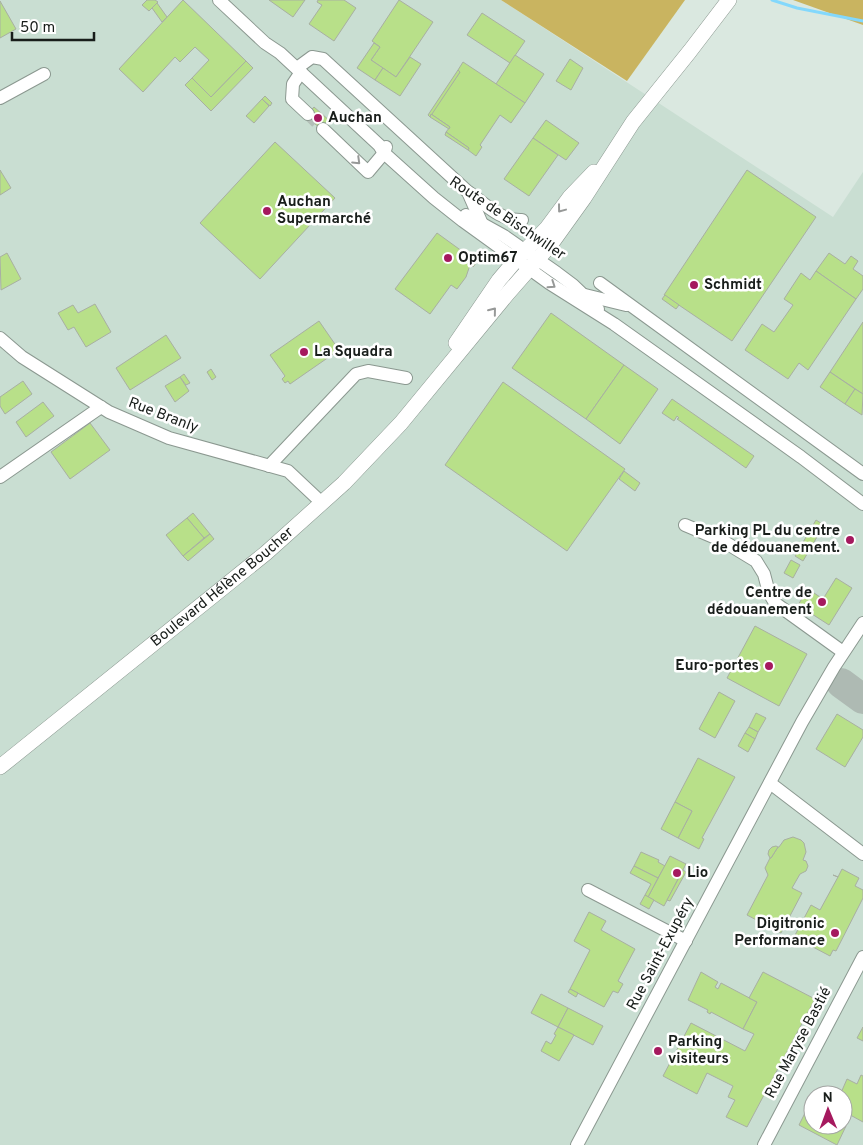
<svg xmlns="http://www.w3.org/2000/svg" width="863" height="1145" viewBox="0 0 863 1145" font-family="Overpass,sans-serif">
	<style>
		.built { fill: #c9ded2; fill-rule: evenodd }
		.green { fill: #c9b460 }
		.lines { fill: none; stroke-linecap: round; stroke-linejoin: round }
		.stream { stroke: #83d8fc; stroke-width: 3 }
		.taxiway { stroke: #aebab3; stroke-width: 30 }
		.building { fill: #b8e089; stroke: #a8afa2 }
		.minor-tunnel { stroke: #b3bfb8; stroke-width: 12; stroke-dasharray: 12 6; stroke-linecap: butt }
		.minor-casing { stroke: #8b9890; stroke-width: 14 }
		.major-casing { stroke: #8b9890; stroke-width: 16 }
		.minor { stroke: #fff; stroke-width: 12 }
		.major { stroke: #fff; stroke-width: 15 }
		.oneway { stroke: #979998 }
		.poi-dot { fill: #a5195e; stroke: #fff; stroke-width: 2 }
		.labels { text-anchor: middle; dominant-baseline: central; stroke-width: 5; stroke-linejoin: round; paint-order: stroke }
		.poi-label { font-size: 15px; font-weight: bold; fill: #181d1a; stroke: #fff; text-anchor: start }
		.street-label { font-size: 15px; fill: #181d1a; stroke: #fff }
	</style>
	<rect width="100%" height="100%" fill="#dae8e0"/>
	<path class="built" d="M0,0H501L833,217L863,172V1145H0ZM813,1095H843V1125H813Z"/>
	<g class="green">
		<polygon points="501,0 685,0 627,81"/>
		<polygon points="793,0 863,0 863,25"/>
	</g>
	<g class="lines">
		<polyline class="stream" points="772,0 797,8 863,21"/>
		<polyline class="taxiway" points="841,683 863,699"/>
	</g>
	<g class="building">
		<polygon points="147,0 155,0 158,2 149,11 142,5"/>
		<polygon points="183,0 246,61 211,97 192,78 209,60 195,47 180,62 175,57 143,92 119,69"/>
		<polygon points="269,0 305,0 293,17"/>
		<polygon points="318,0 344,0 356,8 334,41 309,24 322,5 317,2"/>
		<polygon points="399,0 433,22 396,77 371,60 380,47 372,41"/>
		<polygon points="0,1 16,29 0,38"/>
		<polygon points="157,3 167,17 162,22 152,8"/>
		<polygon points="482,13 525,41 510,63 467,35"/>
		<polygon points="374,43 380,47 371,60 383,68 375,80 357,68"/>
		<polygon points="515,55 544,74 525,103 496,84"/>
		<polygon points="410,57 421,64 400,96 375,80 383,68 396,77"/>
		<polygon points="570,59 583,68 571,90 556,81"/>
		<polygon points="246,61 253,68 211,111 185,85 192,78 211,97"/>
		<polygon points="463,62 525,103 511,123 500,115 480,145 482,147 476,156 468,150 469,148 446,132 450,127 431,114 460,72 458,70"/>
		<polygon points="458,70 460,72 430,117 428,115"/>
		<polygon points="265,96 272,103 270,106 262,99"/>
		<polygon points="262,99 269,106 254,123 246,116"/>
		<polygon points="314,107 330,121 322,130 306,116"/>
		<polygon points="431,114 450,127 449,129 430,117"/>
		<polygon points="546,120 579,143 566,160 533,138"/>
		<polygon points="446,132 469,148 468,150 445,135"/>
		<polygon points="533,138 558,155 529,196 504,179"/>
		<polygon points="275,142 335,198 260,279 200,223"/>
		<polygon points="0,170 11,188 0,195"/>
		<polygon points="747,170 816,217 732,341 664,295"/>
		<polygon points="437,233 477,262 473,267 471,265 469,268 466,277 457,289 451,285 430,314 395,289"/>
		<polygon points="7,253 21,279 1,290 0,257"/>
		<polygon points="829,253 845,264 851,256 858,261 853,269 863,276 863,289 856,299 816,271"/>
		<polygon points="816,271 856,299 808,370 799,363 788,379 745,350 762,324 774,332 793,305 784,299 801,273 810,280"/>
		<polygon points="665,295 679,305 676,309 662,299"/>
		<polygon points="95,304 111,332 86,347 74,327 68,330 58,313 73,305 78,313"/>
		<polygon points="551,313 624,365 586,419 512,368"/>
		<polygon points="319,321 339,350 290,384 288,381 285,383 282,379 285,376 270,355"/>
		<polygon points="863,322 863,394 830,372"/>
		<polygon points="166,335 181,358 130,390 116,368"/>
		<polygon points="624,365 658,389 620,444 586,419"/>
		<polygon points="211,369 216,377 212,380 207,372"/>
		<polygon points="830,372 855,389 845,404 820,387"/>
		<polygon points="184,374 190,383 186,385 180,377"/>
		<polygon points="180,377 189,391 175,402 165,386"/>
		<polygon points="23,381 32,394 5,414 0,406 0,397"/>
		<polygon points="503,382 625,469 567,551 445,465"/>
		<polygon points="855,389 863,394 862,415 845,404"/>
		<polygon points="672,399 754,456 746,468 677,419 679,418 677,416 674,421 662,413"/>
		<polygon points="43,402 54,416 26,437 16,422"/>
		<polygon points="90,423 110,450 70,479 51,452"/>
		<polygon points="624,471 640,483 635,491 619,479"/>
		<polygon points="193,513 210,534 204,538 187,518"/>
		<polygon points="187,518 204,538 183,556 166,535"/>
		<polygon points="816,520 824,525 803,561 795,556"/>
		<polygon points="210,534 214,539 188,561 183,556"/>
		<polygon points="791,560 800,565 793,578 784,573"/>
		<polygon points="836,578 852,588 829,625 798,605 808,589 823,599"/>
		<polygon points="755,626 807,654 779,706 727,678"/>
		<polygon points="719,692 735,701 715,738 699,729"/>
		<polygon points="756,713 766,718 758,732 749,727"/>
		<polygon points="837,714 863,730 863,737 845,767 816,749"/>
		<polygon points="749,727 758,732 755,739 745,733"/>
		<polygon points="745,733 755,739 748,752 738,746"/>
		<polygon points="698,758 735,777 702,838 704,839 699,849 678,838 692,811 675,802"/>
		<polygon points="675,802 692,811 678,838 661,829"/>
		<polygon points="793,837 801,840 804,843 806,852 803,860 806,861 808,866 806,871 800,874 792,888 802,893 781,933 747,915 768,875 765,868 770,858 771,858 778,847 779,847 784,840"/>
		<polygon points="776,846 778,847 771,858 770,858 768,854 769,850 772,847"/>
		<polygon points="641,852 659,860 658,862 665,866 658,878 634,866"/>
		<polygon points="670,856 686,864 664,906 648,897"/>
		<polygon points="634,866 658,878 648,897 645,895 651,884 630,873"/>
		<polygon points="842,869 859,878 855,886 863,890 863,898 836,951 833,950 830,956 794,937 811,905 820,910 838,877 833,875 838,877"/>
		<polygon points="683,870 686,872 670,901 667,900"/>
		<polygon points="645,895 654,900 649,909 640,904"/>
		<polygon points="589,912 606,921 601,930 635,949 618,981 623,984 618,993 613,991 604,1007 570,989 590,950 574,941"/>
		<polygon points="701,972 718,982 715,987 718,989 721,983 757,1002 743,1029 711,1012 710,1014 707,1012 708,1010 688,1000"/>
		<polygon points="763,972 815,999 747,1127 726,1117 735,1100 728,1097 733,1086 707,1073 697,1094 663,1076 691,1023 745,1051 754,1034 743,1029 757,1002 749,998"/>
		<polygon points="570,989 578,993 576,997 568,992"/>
		<polygon points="541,994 568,1008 558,1027 531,1013"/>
		<polygon points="568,1008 603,1026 593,1045 558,1027"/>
		<polygon points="558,1027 574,1035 559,1061 541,1051 546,1041 551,1044 556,1035 554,1034"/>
		<polygon points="863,1027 863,1041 857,1038"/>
		<polygon points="861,1075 863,1076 863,1122 843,1111 847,1102 843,1100 843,1095 840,1095 847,1079 857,1084"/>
		<polygon points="808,1107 813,1110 813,1125 843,1125 846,1126 837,1145 799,1125"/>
	</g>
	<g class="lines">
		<polyline class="minor-tunnel" points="308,114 323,129"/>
		<g class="minor-casing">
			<g id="minor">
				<polyline points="219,0 265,43 280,53 379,145 384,153 434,198 463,221 549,283 614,324 801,457 863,504"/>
				<polyline points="297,68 312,57 323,59 468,192 482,224"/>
				<polyline points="301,72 293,84 292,99 308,114"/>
				<polyline points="0,98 44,74"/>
				<polyline points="323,129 368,172 384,153 386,147"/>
				<path d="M470,193C486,205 501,221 522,220"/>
				<polyline points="466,215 504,236 557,273 573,285 598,309"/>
				<polyline points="600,283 863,474"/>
				<polyline points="585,295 626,305"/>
				<polyline points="0,338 22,357 109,412 169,438 288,471 322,503"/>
				<polyline points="269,466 356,374 368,371 406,378"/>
				<polyline points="0,477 101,407"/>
				<polyline points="685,525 723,541 756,561 764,574 769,593 775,603 843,652"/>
				<polyline points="770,783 863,854"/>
				<polyline points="588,890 686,941"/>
				<polyline points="577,1145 802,722 834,667 863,623"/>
				<polyline points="764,1145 863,957"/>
			</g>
		</g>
		<g class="major-casing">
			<g id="major">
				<polyline points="456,343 499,280 516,260 547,228 570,197 594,172"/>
				<path id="s1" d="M0,767L266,553L344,483L401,423L508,293L551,244L584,198L633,122L690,51L729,0"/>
			</g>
		</g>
		<use href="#minor" class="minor"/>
		<use href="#major" class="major"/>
	</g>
	<defs><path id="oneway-chevron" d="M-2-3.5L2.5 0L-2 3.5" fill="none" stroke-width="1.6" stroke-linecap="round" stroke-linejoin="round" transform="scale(1.25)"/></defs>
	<g class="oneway">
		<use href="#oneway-chevron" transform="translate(357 161) rotate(44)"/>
		<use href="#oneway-chevron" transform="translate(561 209) rotate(127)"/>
		<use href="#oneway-chevron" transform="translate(552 285) rotate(34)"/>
		<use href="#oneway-chevron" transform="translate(493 311) rotate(-51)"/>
	</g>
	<g class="poi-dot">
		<circle cx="318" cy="118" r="5"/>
		<circle cx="267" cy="211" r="5"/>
		<circle cx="448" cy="258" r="5"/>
		<circle cx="694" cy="285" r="5"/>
		<circle cx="304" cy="352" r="5"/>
		<circle cx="850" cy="540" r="5"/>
		<circle cx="822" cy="602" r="5"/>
		<circle cx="769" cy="666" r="5"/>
		<circle cx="677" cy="873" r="5"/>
		<circle cx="835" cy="933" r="5"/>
		<circle cx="658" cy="1051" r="5"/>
	</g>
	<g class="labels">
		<g class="poi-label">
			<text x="328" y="118">Auchan</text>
			<text x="277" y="202">Auchan<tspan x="277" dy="17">Supermarché</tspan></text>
			<text x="458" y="258">Optim67</text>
			<text x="704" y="285">Schmidt</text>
			<text x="314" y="352">La Squadra</text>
			<text x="840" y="531" text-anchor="end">Parking PL du centre<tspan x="840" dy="17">de dédouanement.</tspan></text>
			<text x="812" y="593" text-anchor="end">Centre de<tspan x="812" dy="17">dédouanement</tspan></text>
			<text x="759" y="666" text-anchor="end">Euro-portes</text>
			<text x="687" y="873">Lio</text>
			<text x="825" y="924" text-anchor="end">Digitronic<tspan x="825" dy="17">Performance</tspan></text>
			<text x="668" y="1042">Parking<tspan x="668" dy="17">visiteurs</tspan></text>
		</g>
		<g class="street-label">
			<text transform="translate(507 219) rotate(34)">Route de Bischwiller</text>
			<text transform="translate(163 416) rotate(21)">Rue Branly</text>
			<text stroke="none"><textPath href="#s1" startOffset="286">Boulevard Hélène Boucher</textPath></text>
			<text transform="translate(661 954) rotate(-62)">Rue Saint-Exupéry</text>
			<text transform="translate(799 1043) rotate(-62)">Rue Maryse Bastié</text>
		</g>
	</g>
	<g transform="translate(828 1110) rotate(359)"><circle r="24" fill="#ffffff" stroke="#a3a5a3"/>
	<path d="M0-4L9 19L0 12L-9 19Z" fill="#a5195e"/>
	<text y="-8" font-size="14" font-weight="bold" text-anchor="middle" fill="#181d1a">N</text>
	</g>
	<path d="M12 32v8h82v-8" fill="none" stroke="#181d1a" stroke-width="2.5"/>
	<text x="20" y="32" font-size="15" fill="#181d1a" stroke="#ffffff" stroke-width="4" paint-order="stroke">50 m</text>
</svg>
